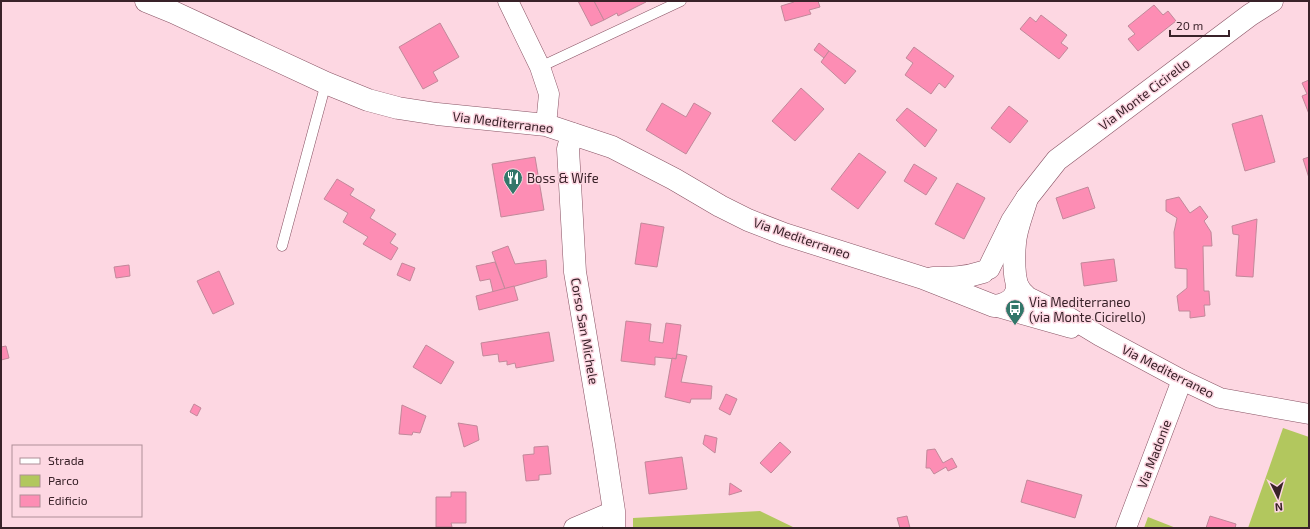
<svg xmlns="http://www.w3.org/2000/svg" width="1310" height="529" viewBox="0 0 1310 529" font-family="'Exo 2',sans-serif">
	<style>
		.green { fill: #b2c75e }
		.building { fill: #fd8db4; stroke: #c2889a }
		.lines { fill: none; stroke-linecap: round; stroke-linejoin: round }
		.service-casing { stroke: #885364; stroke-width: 11 }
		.minor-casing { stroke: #885364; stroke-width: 21 }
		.tertiary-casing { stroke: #885364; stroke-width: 23 }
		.service { stroke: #fff; stroke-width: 10 }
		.minor { stroke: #fff; stroke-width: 20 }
		.tertiary { stroke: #fff; stroke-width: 22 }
		.labels { text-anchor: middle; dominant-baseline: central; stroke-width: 3; stroke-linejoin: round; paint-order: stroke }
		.street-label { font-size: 13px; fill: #392229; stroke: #fdd7e2 }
		.poi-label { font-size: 13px; fill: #392229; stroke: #fdd7e2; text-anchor: start }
	</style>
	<rect width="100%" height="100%" fill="#fdd7e2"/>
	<g class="green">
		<polygon points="1283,428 1309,437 1309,528 1248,528"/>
		<polygon points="760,511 795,528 633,528 633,518"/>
		<polygon points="1148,517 1176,528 1144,528"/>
	</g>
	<g class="building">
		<polygon points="578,1 594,1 604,20 591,26"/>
		<polygon points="594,1 645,1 646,2 618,16 617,13 604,20"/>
		<polygon points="793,1 818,1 820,7 809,10 811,14 785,21 781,6 794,2"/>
		<polygon points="1154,5 1163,15 1168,11 1176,21 1138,51 1128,39 1135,34 1128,26"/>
		<polygon points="1041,15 1067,35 1061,43 1068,48 1059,59 1020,29 1030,17 1036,22"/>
		<polygon points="440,23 459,57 433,72 438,81 423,89 399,47"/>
		<polygon points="819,43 829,51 824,58 814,50"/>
		<polygon points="914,47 954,76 945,88 939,83 931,94 905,75 913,63 906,58"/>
		<polygon points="829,51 856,71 845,84 821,62"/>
		<polygon points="1309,80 1309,114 1302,96 1307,94 1302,83"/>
		<polygon points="801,88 824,109 795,141 772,121"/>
		<polygon points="662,103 686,117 694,103 711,113 686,154 646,130"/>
		<polygon points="1009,106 1028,121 1010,143 991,128"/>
		<polygon points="907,108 937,130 925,147 896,120"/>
		<polygon points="1262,115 1275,162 1245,171 1232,124"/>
		<polygon points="859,153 886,172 858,209 831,189"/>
		<polygon points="535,157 544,210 501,217 492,164"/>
		<polygon points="1309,157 1309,178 1303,159"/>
		<polygon points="914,164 937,178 926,195 904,181"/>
		<polygon points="337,179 354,189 350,195 375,210 370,218 396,234 390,243 398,248 391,260 363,244 368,237 343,222 348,213 324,199"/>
		<polygon points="957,183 985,198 964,239 935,224"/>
		<polygon points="1088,187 1095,208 1063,219 1056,198"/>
		<polygon points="1179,197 1190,213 1200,206 1208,217 1204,221 1211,232 1212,246 1203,246 1204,291 1209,291 1210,305 1204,305 1205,316 1190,318 1190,311 1179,311 1177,296 1187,288 1187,269 1175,268 1174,232 1177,218 1166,211 1166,200"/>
		<polygon points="1257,219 1253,277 1236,276 1239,235 1233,234 1232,226"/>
		<polygon points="641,223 664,227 657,267 635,264"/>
		<polygon points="508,246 515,264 546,260 547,277 505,289 492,252"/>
		<polygon points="1114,259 1117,281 1084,286 1081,263"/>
		<polygon points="495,262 505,289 493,292 490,279 480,281 476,266"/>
		<polygon points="402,263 415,268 410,281 397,275"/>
		<polygon points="129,265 130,276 116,278 114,267"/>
		<polygon points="219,271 234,304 213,314 197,281"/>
		<polygon points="514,286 518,300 479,310 476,296"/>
		<polygon points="626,321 651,324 649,341 663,343 666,323 681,325 676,359 655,357 655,365 621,361"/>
		<polygon points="549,332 554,361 516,368 515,363 507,365 507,361 499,362 498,354 483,356 481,343"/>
		<polygon points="426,345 454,362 441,384 413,367"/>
		<polygon points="6,346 9,358 1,360 1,347"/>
		<polygon points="677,354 687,356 681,382 712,386 711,399 691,399 690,403 665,397 672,358 676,359"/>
		<polygon points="726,394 737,399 730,415 719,409"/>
		<polygon points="194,404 201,408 197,416 190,412"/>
		<polygon points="402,405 426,416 420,433 413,432 412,435 399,434"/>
		<polygon points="458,423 477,426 479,440 464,447"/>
		<polygon points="705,435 717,438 715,453 703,444"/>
		<polygon points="780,442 791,452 771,473 760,463"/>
		<polygon points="548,446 551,474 539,475 539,480 526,481 523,455 534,454 534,447"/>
		<polygon points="935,449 943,463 952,458 957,467 948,471 946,467 934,474 930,468 926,468 927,450"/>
		<polygon points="682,457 687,489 649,494 645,462"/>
		<polygon points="1027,480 1082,495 1075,518 1021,502"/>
		<polygon points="730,483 742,491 729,495"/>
		<polygon points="451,492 466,492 466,523 451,523 452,527 436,527 436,497 451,497"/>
		<polygon points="907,516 910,528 900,528 897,518"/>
		<polygon points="1210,516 1236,524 1235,528 1206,528"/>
	</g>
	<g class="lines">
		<g class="service-casing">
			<g id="service">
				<polyline points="540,67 681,1"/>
				<polyline points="282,246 326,83"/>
			</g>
		</g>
		<g class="minor-casing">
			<g id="minor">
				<polyline points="508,1 540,67 549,94 546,125"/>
				<polyline points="1017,283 1022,291 1028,297 1067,316 1100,336 1182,380 1220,398 1309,414"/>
				<polyline points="994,306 1071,328"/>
				<polyline points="574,528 614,511"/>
				<polyline points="1126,528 1182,380"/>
			</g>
		</g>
		<g class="tertiary-casing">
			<g id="tertiary">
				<path d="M146,1L173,12L326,83L368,100L398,108L437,114L546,125L612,147L674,179L720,206L748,220L784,234L923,278L994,306C1004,305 1013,302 1016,292C1019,285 1015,280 1015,274C1014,264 1014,253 1015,243C1016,228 1023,213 1027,198"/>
				<polyline points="572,134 568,149 575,272 604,445 614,511 614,528"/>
				<polyline points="989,268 1012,221 1027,198 1057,160 1250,15 1272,1"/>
				<path d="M933,278C951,278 965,278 983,272"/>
			</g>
		</g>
		<use href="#service" class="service"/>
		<use href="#minor" class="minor"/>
		<use href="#tertiary" class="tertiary"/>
	</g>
	<defs>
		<g id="restaurant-pin" transform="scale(1)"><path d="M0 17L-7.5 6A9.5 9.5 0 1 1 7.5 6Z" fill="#33776a" stroke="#fdd7e2"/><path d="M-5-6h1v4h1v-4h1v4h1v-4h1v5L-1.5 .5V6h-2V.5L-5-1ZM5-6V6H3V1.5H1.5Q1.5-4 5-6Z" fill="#fff"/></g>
		<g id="bus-pin" transform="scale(1)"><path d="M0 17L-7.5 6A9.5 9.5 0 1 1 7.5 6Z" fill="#33776a" stroke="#fdd7e2"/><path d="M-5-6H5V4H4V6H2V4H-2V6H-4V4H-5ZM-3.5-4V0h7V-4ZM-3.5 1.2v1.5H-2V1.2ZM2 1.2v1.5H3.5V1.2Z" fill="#fff"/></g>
	</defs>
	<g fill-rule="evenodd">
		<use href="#restaurant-pin" x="513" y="178"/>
		<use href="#bus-pin" x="1015" y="309"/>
	</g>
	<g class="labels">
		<g class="street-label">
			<text transform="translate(1144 94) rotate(-37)">Via Monte Cicirello</text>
			<text transform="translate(503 122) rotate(7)">Via Mediterraneo</text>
			<text transform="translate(802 238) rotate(19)">Via Mediterraneo</text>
			<text transform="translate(585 331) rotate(80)">Corso San Michele</text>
			<text transform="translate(1168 371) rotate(27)">Via Mediterraneo</text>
			<text transform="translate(1154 454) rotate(-69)">Via Madonie</text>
		</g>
		<g class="poi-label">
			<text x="527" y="178">Boss &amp; Wife</text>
			<text x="1029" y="302">Via Mediterraneo<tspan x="1029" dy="15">(via Monte Cicirello)</tspan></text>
		</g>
	</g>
	<rect width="1310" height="529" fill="none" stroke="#392229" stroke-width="4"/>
	<rect x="12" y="445" width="130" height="72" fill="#fdd7e2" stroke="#af8f98"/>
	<rect x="20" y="458" width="20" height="6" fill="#ffffff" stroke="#af8f98"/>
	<text x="48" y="465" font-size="12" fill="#392229">Strada</text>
	<rect x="20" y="475" width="20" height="12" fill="#b2c75e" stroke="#af8f98"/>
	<text x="48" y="485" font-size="12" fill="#392229">Parco</text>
	<rect x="20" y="495" width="20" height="12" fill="#fd8db4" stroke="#af8f98"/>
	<text x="48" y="505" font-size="12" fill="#392229">Edificio</text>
	<g transform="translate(1278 497) rotate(175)" stroke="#fdd7e2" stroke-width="3" paint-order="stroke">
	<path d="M0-3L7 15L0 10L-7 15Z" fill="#392229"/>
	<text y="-6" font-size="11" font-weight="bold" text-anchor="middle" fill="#392229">N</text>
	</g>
	<path d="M1170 30v6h59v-6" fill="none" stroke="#392229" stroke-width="2"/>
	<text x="1176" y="30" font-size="12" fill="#392229" stroke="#fdd7e2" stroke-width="3" paint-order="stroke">20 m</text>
</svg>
